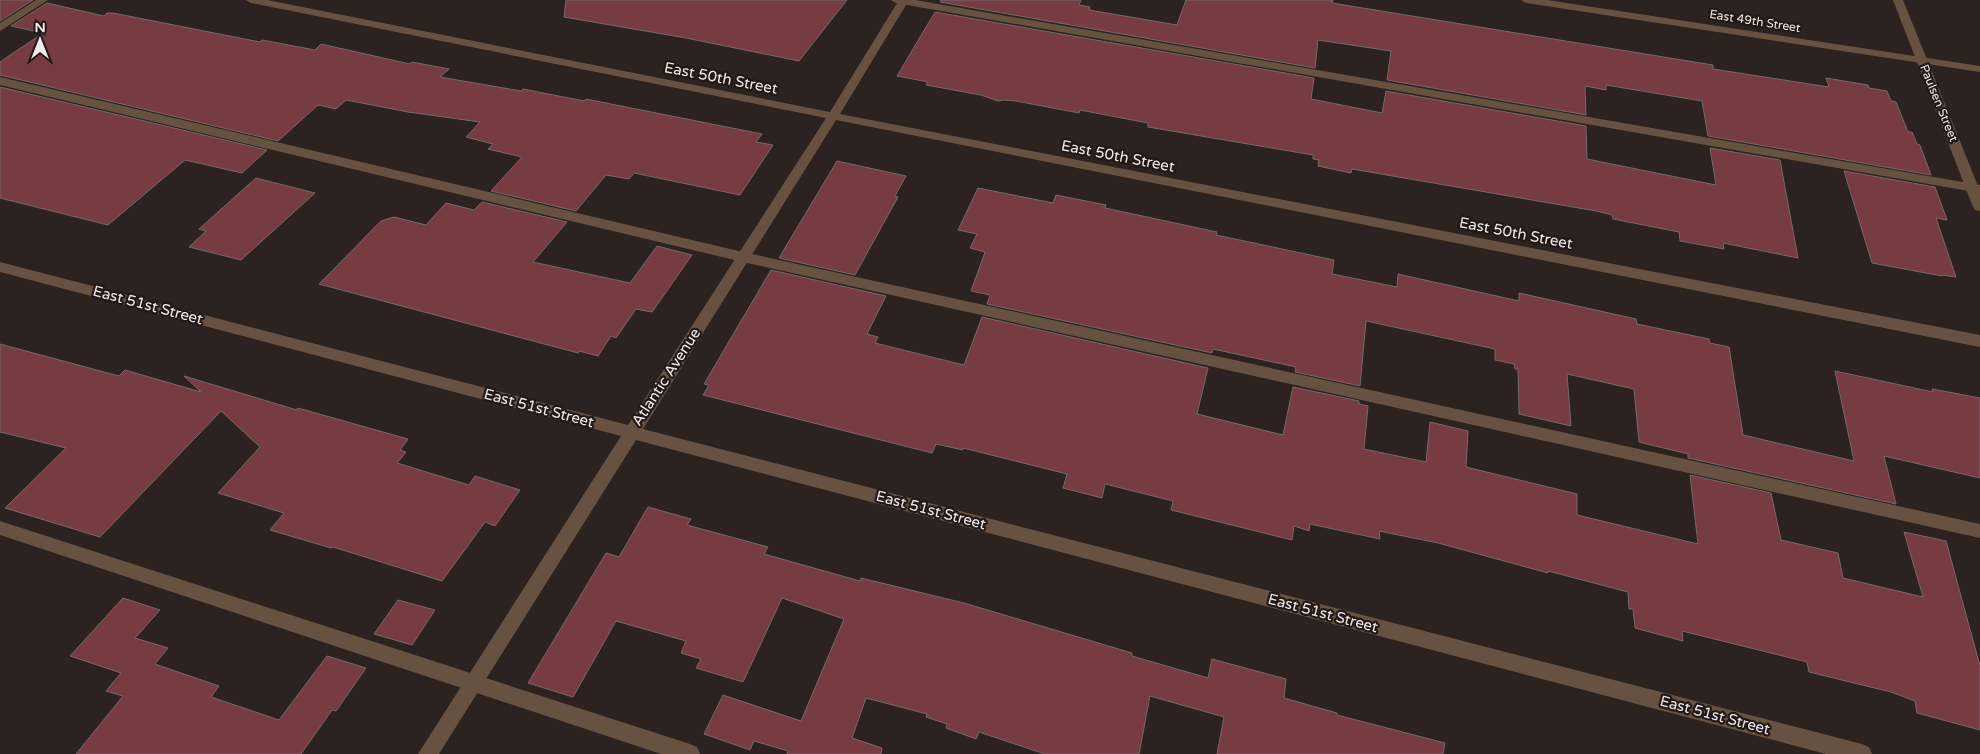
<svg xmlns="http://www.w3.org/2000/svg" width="1980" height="754" viewBox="0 0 1980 754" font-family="'Varela Round',sans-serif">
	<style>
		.building { fill: #773b42; stroke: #76696a }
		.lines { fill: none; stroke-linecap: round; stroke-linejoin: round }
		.service { fill: #675241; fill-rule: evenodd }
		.minor { fill: #675241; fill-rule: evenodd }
		.tertiary { fill: #675241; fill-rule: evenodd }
		.labels { text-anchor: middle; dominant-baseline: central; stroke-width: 4.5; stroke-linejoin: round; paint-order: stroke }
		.far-street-label { font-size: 12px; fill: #f1eae8; stroke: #221916 }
		.street-label { font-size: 15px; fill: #f1eae8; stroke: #221916 }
	</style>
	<rect width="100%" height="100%" fill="#2c221f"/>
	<g class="building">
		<polygon points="0,0 33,0 0,21"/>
		<polygon points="566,0 847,0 799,61 686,38 564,17"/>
		<polygon points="941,0 1081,0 1079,5 1090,7 1089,10 1177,25 1186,0 1333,0 1332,3 1713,65 1713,69 1829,87 1826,78 1868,85 1869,88 1887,91 1891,101 1896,102 1908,132 1912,132 1917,144 1920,145 1931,175 1708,136 1702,101 1606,85 1606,90 1585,86 1586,115 1387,80 1391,51 1318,40 1315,68 940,2"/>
		<polygon points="47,3 104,16 107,13 113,13 260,42 262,40 315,50 321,44 410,64 412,62 449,69 440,77 521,91 523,89 584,101 586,99 762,134 756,142 773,145 740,195 634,173 629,179 606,175 576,211 491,191 522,157 488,149 493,144 466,137 480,122 408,112 346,100 336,109 318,105 278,141 0,75 0,62 43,33 11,26"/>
		<polygon points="935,12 1314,78 1311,99 1382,113 1386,91 1586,126 1587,159 1716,185 1710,148 1780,160 1798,258 1723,243 1724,249 1680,241 1679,232 1613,219 1612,215 1596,211 1352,169 1351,173 1318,166 1319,160 1313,159 1313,155 1148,127 1148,123 1080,110 1079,113 1016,101 1004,100 998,101 981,95 926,85 928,82 897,76"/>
		<polygon points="0,87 267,150 242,173 185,160 108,225 0,198"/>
		<polygon points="837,161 906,176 895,196 898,197 855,275 779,258"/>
		<polygon points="1844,171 1935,187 1947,220 1936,218 1956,277 1941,275 1942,276 1872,263"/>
		<polygon points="256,178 315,193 241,260 189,247 206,231 199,229"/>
		<polygon points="978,188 1053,203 1056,195 1106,205 1105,208 1217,232 1216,235 1334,260 1332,274 1397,287 1398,274 1519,301 1519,293 1636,319 1637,324 1709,339 1710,343 1729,347 1743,435 1854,461 1835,371 1933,392 1932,389 1980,398 1980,478 1884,456 1896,504 1688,458 1688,454 1639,442 1634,389 1567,374 1571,426 1519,414 1518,369 1515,369 1514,364 1495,360 1495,349 1366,321 1360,386 1295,372 1296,367 1213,349 1212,353 987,304 990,295 971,291 985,252 970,248 977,234 958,230"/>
		<polygon points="482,202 567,222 533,262 630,283 657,246 692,255 652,312 636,309 616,338 611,336 598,356 579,351 578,353 319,284 381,221 394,217 426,225 446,203 474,210"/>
		<polygon points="771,270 886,296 867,334 878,337 875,343 964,365 982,317 1208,368 1197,414 1283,435 1293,387 1359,401 1359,404 1368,406 1364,449 1426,462 1430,422 1468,431 1466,467 1577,494 1577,515 1698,544 1690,475 1771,493 1781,540 1838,553 1843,578 1923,597 1904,532 1946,541 1980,666 1980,730 1917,713 1915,701 1891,692 1809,672 1807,662 1682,631 1683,641 1635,628 1633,609 1629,609 1628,592 1548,571 1548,573 1438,543 1379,531 1380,539 1310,524 1309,531 1294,526 1292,540 1171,510 1173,501 1105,484 1102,498 1063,488 1067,474 963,448 963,450 936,444 932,453 703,395 709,385 704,384"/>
		<polygon points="0,344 119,376 125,370 201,392 184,376 297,410 298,408 408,439 400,450 406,452 397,463 469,485 475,476 520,490 495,526 485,522 442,581 333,547 331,548 270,530 284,513 218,493 260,447 221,411 100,537 5,508 66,448 0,432"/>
		<polygon points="648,507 691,519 687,525 768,547 764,554 860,581 861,578 964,603 1132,653 1132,656 1208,678 1212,659 1286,679 1284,698 1337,713 1337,715 1445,743 1443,754 1217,754 1224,717 1150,696 1139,754 1045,754 979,732 976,739 946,728 947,724 926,717 927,714 866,698 852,738 882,748 881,754 787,754 788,751 754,741 750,750 704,734 723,695 801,721 844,619 782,598 743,682 696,668 701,659 681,653 686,641 616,621 573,697 528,683 606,553 619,557"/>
		<polygon points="123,598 160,610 135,638 168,648 155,664 219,686 211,697 279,720 327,656 366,668 336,711 332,710 301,754 76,754 123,696 106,691 121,673 70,656"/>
		<polygon points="398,600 435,610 412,645 374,634"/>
	</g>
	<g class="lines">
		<g class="service">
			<polygon points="891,0 915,0 1980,185 1980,193 896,3"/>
			<polygon points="0,77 743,252 1980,524 1980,538 743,262 0,85"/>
			<polygon points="0,521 690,744 697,747 700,754 661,754 0,535"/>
		</g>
		<g class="minor">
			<polygon points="246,0 267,0 830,112 899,0 909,0 840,114 1980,335 1980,347 836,120 643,429 1862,744 1869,747 1872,754 1826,754 636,440 439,754 418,754 621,436 0,272 0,262 628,425 826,118 251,3"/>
			<polygon points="1521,0 1547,0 1980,66 1980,72 1526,3"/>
		</g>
		<g class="tertiary">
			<polygon points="36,0 48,0 0,31 0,23"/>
			<polygon points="1893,0 1903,0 1980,191 1980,211 1975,210 1973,207"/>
		</g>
	</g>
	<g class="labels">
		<g class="far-street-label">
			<text transform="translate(1755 21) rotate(9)">East 49th Street</text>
			<text transform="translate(1939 103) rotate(68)">Paulsen Street</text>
		</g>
		<g class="street-label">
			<text transform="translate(721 78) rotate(11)">East 50th Street</text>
			<text transform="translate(1118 156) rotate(11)">East 50th Street</text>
			<text transform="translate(1516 233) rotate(11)">East 50th Street</text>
			<text transform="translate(148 305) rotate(15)">East 51st Street</text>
			<text transform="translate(666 377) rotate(-57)">Atlantic Avenue</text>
			<text transform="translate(539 408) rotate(15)">East 51st Street</text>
			<text transform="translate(931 510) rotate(15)">East 51st Street</text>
			<text transform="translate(1323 613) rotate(15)">East 51st Street</text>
			<text transform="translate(1715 715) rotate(15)">East 51st Street</text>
		</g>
	</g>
	<g transform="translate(40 40)" stroke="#221916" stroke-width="4" paint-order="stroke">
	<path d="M0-4L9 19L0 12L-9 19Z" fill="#f1eae8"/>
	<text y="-8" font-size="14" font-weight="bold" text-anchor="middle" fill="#f1eae8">N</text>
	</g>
</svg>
